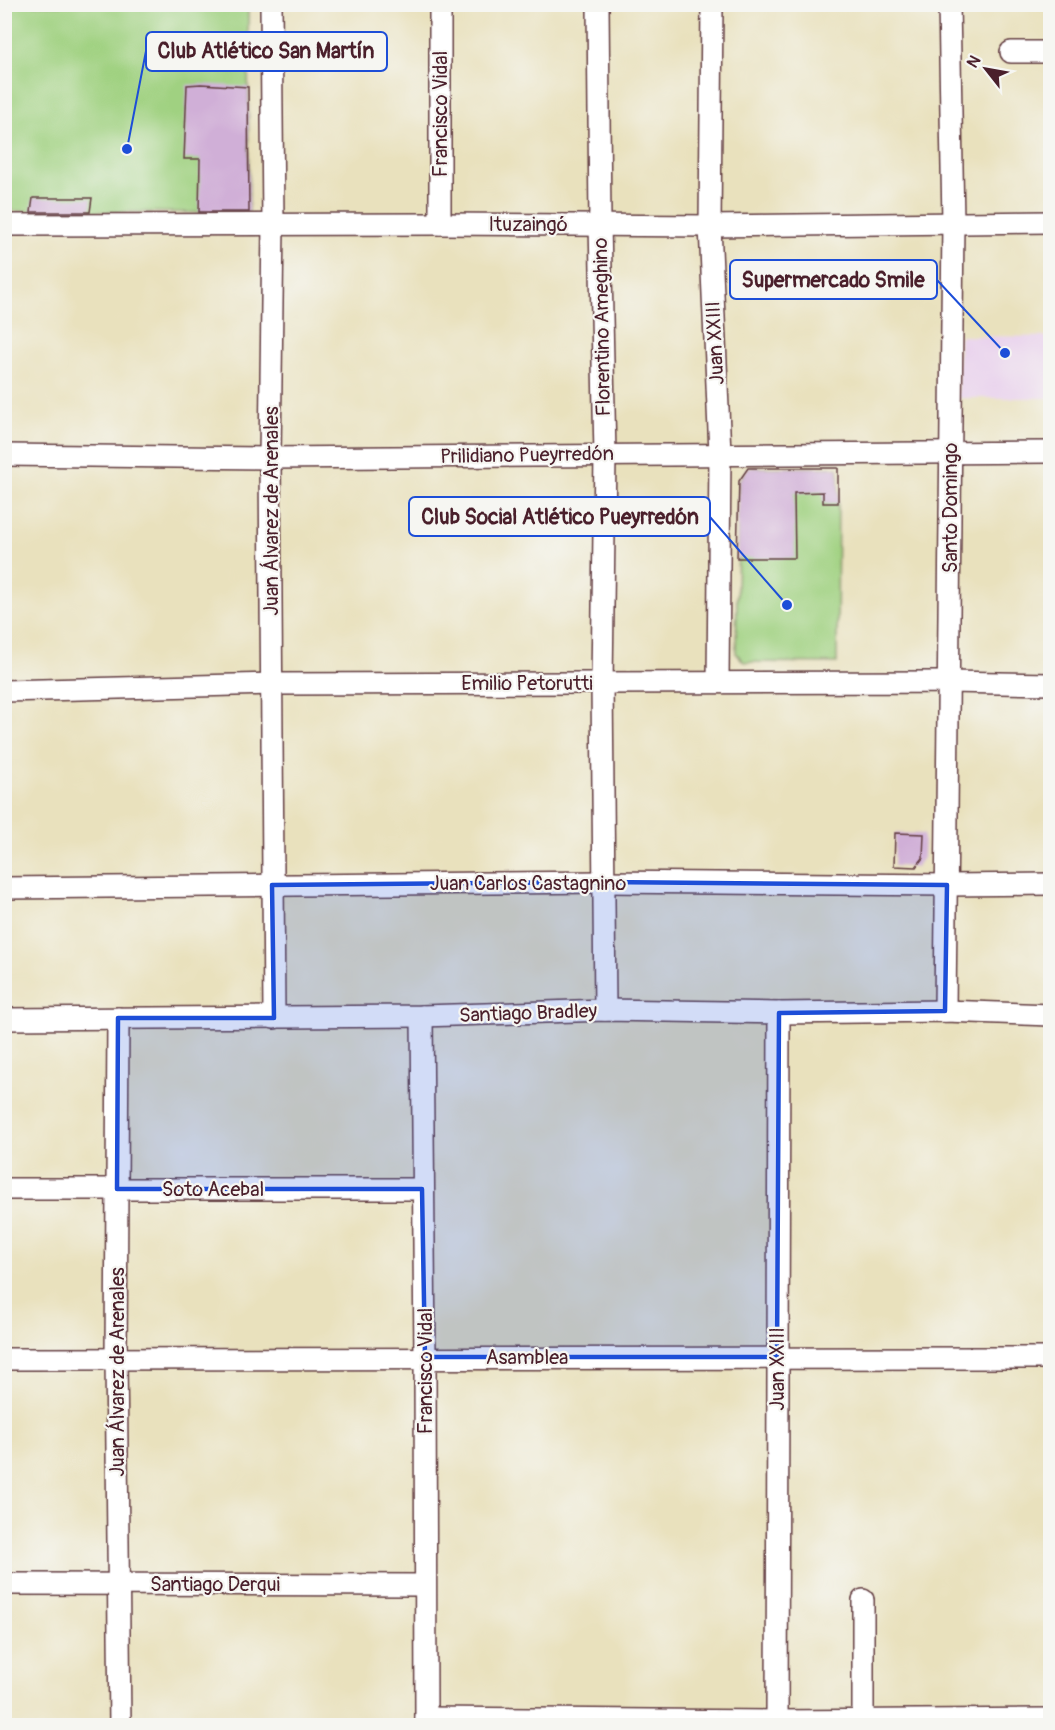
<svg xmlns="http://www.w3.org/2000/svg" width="1055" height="1730" viewBox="0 0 1055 1730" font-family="Pangolin,sans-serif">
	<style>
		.built { fill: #e9d2ed }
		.green { fill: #a0d181; stroke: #757856; stroke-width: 1.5 }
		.building { fill: #d0afd7 }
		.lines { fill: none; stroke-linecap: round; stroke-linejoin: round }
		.minor-casing { stroke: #623c41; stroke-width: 24 }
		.minor { stroke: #fff; stroke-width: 21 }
		.marked { fill: #1d4ed8; fill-opacity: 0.2; stroke: #1d4ed8; stroke-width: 4.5; stroke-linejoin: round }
		.labels { text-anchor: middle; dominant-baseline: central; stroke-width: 4.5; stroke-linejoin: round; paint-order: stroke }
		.street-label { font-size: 20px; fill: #4a1f2b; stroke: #f6f6f2 }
		.leader { fill: none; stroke: #1d4ed8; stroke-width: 2 }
		.callout-dot { fill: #1d4ed8; stroke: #f6f6f2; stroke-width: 2 }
		.callout { fill: #f6f6f2; stroke: #1d4ed8; stroke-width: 2 }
		.callout-label { font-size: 21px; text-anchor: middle; font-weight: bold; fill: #4a1f2b }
	</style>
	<rect width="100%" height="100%" fill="#f6f6f2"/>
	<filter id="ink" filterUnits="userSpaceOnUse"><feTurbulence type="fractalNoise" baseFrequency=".0167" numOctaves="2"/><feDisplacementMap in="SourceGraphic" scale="12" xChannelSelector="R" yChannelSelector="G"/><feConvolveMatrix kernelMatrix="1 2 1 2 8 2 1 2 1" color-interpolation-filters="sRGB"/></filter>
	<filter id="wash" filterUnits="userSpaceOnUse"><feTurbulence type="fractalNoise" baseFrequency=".008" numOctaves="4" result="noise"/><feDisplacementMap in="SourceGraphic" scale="24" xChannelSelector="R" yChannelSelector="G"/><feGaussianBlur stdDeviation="1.35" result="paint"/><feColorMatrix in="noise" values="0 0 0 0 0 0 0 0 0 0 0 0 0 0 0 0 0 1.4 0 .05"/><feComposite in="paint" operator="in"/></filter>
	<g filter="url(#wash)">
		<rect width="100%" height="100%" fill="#e9e1bd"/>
		<polygon class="built" points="959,336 1050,337 1050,398 958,398"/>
		<g class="green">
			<polygon points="4,5 248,5 249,213 5,211"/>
			<polygon points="748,468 838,468 837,663 744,662 736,653 739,481"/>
		</g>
		<g id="blocks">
			<g class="building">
				<polygon points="201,84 248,87 249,212 199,212 200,159 184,159 187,85"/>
				<polygon points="33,198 92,198 90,212 31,212"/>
				<polygon points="748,468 838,468 838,503 823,503 823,492 794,493 795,558 737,558 739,481"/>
				<polygon points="895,833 924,834 923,858 916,867 894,866"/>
			</g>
		</g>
	</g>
	<g filter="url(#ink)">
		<use href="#blocks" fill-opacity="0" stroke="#623c41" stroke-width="1.5"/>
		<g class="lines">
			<g class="minor-casing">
				<g id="minor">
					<polyline points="271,4 273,224 270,458 274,1018"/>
					<polyline points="598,4 600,224 605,455 602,683 605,1010"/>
					<polyline points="712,4 710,226 720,453 718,682"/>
					<polyline points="1011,52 1050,52"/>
					<polyline points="440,224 440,4"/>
					<polyline points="4,225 440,224 710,226 1050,222"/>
					<polyline points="4,455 270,458 1050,452"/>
					<polyline points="4,691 272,684 949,682 1050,684"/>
					<polyline points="4,888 604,882 947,885 1050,884"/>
					<polyline points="945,1011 953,222 949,4"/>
					<polyline points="422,1016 425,1357 426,1726"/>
					<polyline points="118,1018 116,1358 120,1726"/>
					<polyline points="4,1019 422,1016 605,1010 779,1013 945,1011 1050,1015"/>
					<polyline points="4,1189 422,1189"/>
					<polyline points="4,1359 1050,1358"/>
					<polyline points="4,1584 425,1585"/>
					<polyline points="863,1600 863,1721"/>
					<polyline points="426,1718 777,1721 1050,1719"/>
					<polyline points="777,1726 779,1013"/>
				</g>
			</g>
			<use href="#minor" class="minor"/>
		</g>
	</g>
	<path class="marked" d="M604,882L947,885L945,1011L779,1013L777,1357H425L422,1189H117L118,1018H274L272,885Z"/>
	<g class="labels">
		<g class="street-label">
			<text transform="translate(440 114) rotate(-90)">Francisco Vidal</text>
			<text x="528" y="224">Ituzaingó</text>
			<text transform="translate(602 327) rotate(-91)">Florentino Ameghino</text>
			<text transform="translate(715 343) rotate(-93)">Juan XXIII</text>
			<text transform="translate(527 455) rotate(-1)">Prilidiano Pueyrredón</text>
			<text transform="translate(950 508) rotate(-90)">Santo Domingo</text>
			<text transform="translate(271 511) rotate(-90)">Juan Álvarez de Arenales</text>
			<text x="527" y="683">Emilio Petorutti</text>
			<text x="528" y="883">Juan Carlos Castagnino</text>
			<text transform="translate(528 1013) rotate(-2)">Santiago Bradley</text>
			<text x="213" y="1189">Soto Acebal</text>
			<text x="527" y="1357">Asamblea</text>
			<text transform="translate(777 1369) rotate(-90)">Juan XXIII</text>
			<text transform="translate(425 1371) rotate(-90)">Francisco Vidal</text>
			<text transform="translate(117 1372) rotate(-90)">Juan Álvarez de Arenales</text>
			<text x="215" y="1584">Santiago Derqui</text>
		</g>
	</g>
	<path class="leader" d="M127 149L146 51M1005 353L937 280M787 605L710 517"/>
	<g class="callout-dot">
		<circle cx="127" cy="149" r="6"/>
		<circle cx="1005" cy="353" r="6"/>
		<circle cx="787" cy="605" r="6"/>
	</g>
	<g class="callout">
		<rect x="146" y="32" width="241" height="39" rx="6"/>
		<rect x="730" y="260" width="207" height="39" rx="6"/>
		<rect x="409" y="497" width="301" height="39" rx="6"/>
	</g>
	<g class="callout-label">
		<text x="266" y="58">Club Atlético San Martín</text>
		<text x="833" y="287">Supermercado Smile</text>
		<text x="560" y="524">Club Social Atlético Pueyrredón</text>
	</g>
	<rect width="1055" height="1730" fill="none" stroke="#f6f6f2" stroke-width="24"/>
	<g transform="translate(986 69) rotate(301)" stroke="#f6f6f2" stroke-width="4.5" paint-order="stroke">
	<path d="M0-4.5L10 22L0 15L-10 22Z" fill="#4a1f2b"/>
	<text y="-9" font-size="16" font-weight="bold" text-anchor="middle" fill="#4a1f2b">N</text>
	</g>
</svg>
